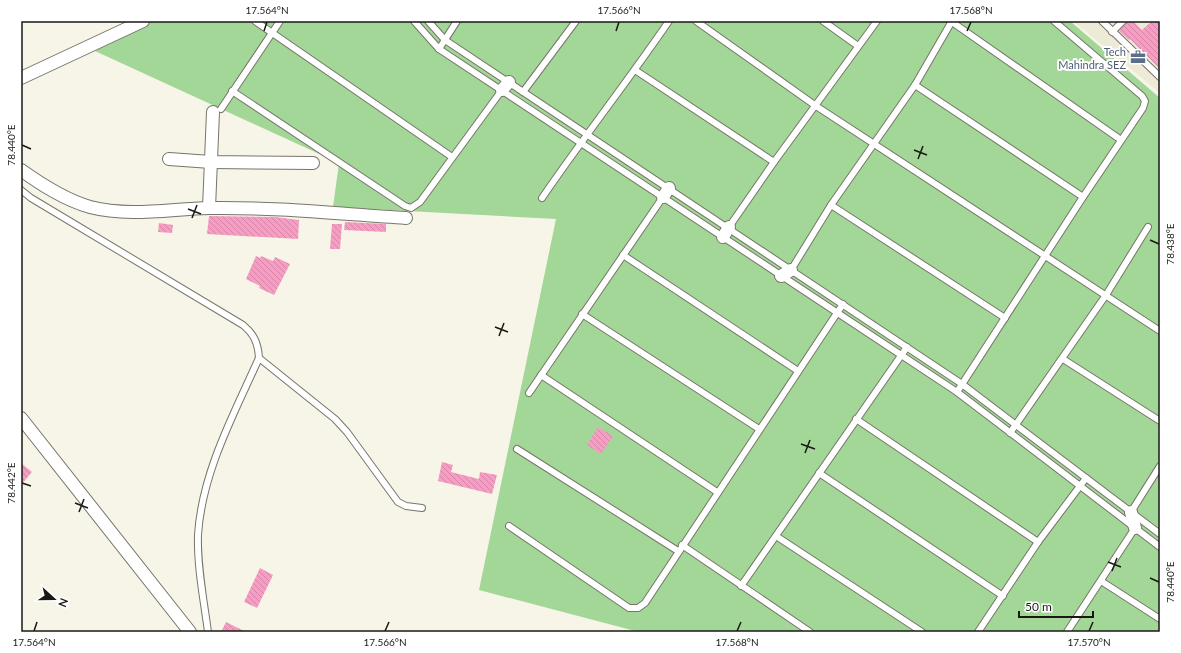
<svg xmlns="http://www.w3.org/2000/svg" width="1181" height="653" viewBox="0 0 1181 653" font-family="Lato,sans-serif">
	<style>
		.built { fill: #edead5 }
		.grass { fill: #a2d797 }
		.building { fill: url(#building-back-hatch) }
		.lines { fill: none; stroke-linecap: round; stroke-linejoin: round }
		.lane-casing { stroke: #77756a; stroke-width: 8 }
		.street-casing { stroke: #77756a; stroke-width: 14 }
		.lane { stroke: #fff; stroke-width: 6 }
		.street { stroke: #fff; stroke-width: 12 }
		.ticks { fill: none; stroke: #191814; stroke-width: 1.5 }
		.labels { text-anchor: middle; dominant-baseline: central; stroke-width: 4; stroke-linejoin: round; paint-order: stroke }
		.service-label { font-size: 11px; fill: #4e5e75; stroke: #fff; text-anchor: end }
		.neatline { fill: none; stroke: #191814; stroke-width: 1.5 }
		.ticks-label { font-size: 10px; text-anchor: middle; fill: #191814 }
	</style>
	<defs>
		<pattern id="building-back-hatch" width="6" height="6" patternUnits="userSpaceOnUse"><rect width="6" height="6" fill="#f79dc3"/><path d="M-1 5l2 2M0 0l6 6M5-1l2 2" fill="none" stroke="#d386a7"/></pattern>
	</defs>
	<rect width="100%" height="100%" fill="#f7f5e8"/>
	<polygon class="built" points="1073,21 1160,21 1160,93"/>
	<polygon class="grass" points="146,21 1070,21 1160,98 1160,632 639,632 479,590 556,219 333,207 339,163 95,51"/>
	<g class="building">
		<polygon points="1127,21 1133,21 1142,30 1152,21 1160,21 1160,69 1130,39 1129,40 1119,31"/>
		<polygon points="209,216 275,217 299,220 298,239 207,234"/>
		<polygon points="345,222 386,224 386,232 344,230"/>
		<polygon points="159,223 173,225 172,233 158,232"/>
		<polygon points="332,224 342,224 340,249 330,249"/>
		<polygon points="256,256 260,258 261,256 273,261 275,257 290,264 274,295 259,288 260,286 246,279"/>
		<polygon points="598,427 613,436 601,454 587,445"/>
		<polygon points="442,462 453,465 451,472 479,479 480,472 497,475 492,494 438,481"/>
		<polygon points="21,463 32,472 21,485"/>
		<polygon points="260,568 273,575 257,608 244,602"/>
		<polygon points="226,622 246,632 221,632"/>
	</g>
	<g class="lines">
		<g class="lane-casing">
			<g id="lane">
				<polyline points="255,21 452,157"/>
				<polyline points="414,21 439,49 957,392 1160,547"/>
				<polyline points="428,21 445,40 962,384 1160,534"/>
				<polyline points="696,21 816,106 1160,331"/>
				<polyline points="823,21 858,46"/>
				<polyline points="1102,21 1160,77"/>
				<polyline points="952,22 1121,140"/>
				<polyline points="1112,32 1123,21"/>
				<polyline points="439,49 457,21"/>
				<polyline points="635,70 774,162"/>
				<polyline points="915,85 1083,197"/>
				<polyline points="232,91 405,206 411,208 420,202 502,90"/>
				<polyline points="523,92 576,21"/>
				<polyline points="221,109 280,21"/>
				<path d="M21,190L31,198L243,325C254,334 258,343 259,358C234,414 202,472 198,535C197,567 204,601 208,632"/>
				<path d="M542,198C583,138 628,81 669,21"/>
				<polyline points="831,205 1005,318"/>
				<polyline points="729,227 774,162 877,21"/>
				<polyline points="623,255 798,371"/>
				<polyline points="791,270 831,205 915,85 952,21"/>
				<polyline points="582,314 759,429"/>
				<polyline points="259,358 335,419 347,432 398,502 406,506 422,508"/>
				<polyline points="1063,359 1160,421"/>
				<polyline points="541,375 717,492"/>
				<polyline points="957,392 1083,197 1143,108 1145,101 1142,96 1054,21"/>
				<polyline points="529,393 663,197"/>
				<polyline points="856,419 1038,542"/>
				<polyline points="1010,433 1106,295 1148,227"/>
				<polyline points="517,449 678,551"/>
				<polyline points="819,473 1003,596"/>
				<polyline points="1131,512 1160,466"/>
				<polyline points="509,526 629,608 638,608 645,603 843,304"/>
				<polyline points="776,536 922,632"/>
				<polyline points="682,545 810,632"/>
				<polyline points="1101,581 1160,619"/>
				<polyline points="741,586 907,347"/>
				<polyline points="978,632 1038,542 1086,478"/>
				<polyline points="1067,632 1135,528"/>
			</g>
		</g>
		<g class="street-casing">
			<g id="street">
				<polyline points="21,78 143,21"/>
				<polyline points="502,90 509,82"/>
				<polyline points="169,159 211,162 313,163"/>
				<path d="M21,170C42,185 65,200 90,207C129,217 169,209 209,208C274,207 341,214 406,218"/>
				<polyline points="663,197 669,188"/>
				<polyline points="209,208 213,112"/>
				<polyline points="723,237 729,227"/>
				<polyline points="781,276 791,270"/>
				<polyline points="21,418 190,632"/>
				<polyline points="1131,512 1135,528"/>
			</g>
		</g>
		<use href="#lane" class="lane"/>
		<use href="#street" class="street"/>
	</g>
	<path class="ticks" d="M264,31L267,22M616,31L619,22M967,31L971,22M22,145L31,149M914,150L927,155M918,159L923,146M188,209L201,214M192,218L197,205M1150,240L1159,244M495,327L508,332M499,336L504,323M801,444L815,449M805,453L810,440M22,483L31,486M75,503L88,508M79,512L84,499M1108,562L1121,567M1112,571L1117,558M1150,578L1159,582M34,631L37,622M385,631L389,622M737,631L741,622M1089,631L1093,622"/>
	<defs>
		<g id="office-bare" transform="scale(1.2)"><path d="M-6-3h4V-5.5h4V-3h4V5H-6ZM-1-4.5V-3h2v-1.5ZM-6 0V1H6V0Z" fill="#5c6f8a" stroke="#fff" stroke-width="2.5" paint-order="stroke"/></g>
	</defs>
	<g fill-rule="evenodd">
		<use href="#office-bare" x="1138" y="57"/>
	</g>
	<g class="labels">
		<g class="service-label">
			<text x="1126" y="51">Tech<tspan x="1126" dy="13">Mahindra SEZ</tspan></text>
		</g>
	</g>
	<rect width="1181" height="653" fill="none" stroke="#ffffff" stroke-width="44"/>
	<g transform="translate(54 599) rotate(111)" stroke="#ffffff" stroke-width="3" paint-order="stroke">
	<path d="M0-3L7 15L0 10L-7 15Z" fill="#191814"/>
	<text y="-6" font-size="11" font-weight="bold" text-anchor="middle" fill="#191814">N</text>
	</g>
	<path d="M1019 611v6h74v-6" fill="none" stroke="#191814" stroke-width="2"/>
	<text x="1025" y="611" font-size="12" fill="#191814" stroke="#ffffff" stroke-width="3" paint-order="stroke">50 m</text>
	<rect x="22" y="22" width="1137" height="609" class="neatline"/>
	<g class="ticks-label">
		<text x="267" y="14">17.564°N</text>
		<text x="619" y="14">17.566°N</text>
		<text x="971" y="14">17.568°N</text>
		<text transform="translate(11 145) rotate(-90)" y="4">78.440°E</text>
		<text transform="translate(1170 244) rotate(-90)" y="4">78.438°E</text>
		<text transform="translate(11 483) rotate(-90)" y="4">78.442°E</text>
		<text transform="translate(1170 582) rotate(-90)" y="4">78.440°E</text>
		<text x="34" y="646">17.564°N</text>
		<text x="385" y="646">17.566°N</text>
		<text x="737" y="646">17.568°N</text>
		<text x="1089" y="646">17.570°N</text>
	</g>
</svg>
